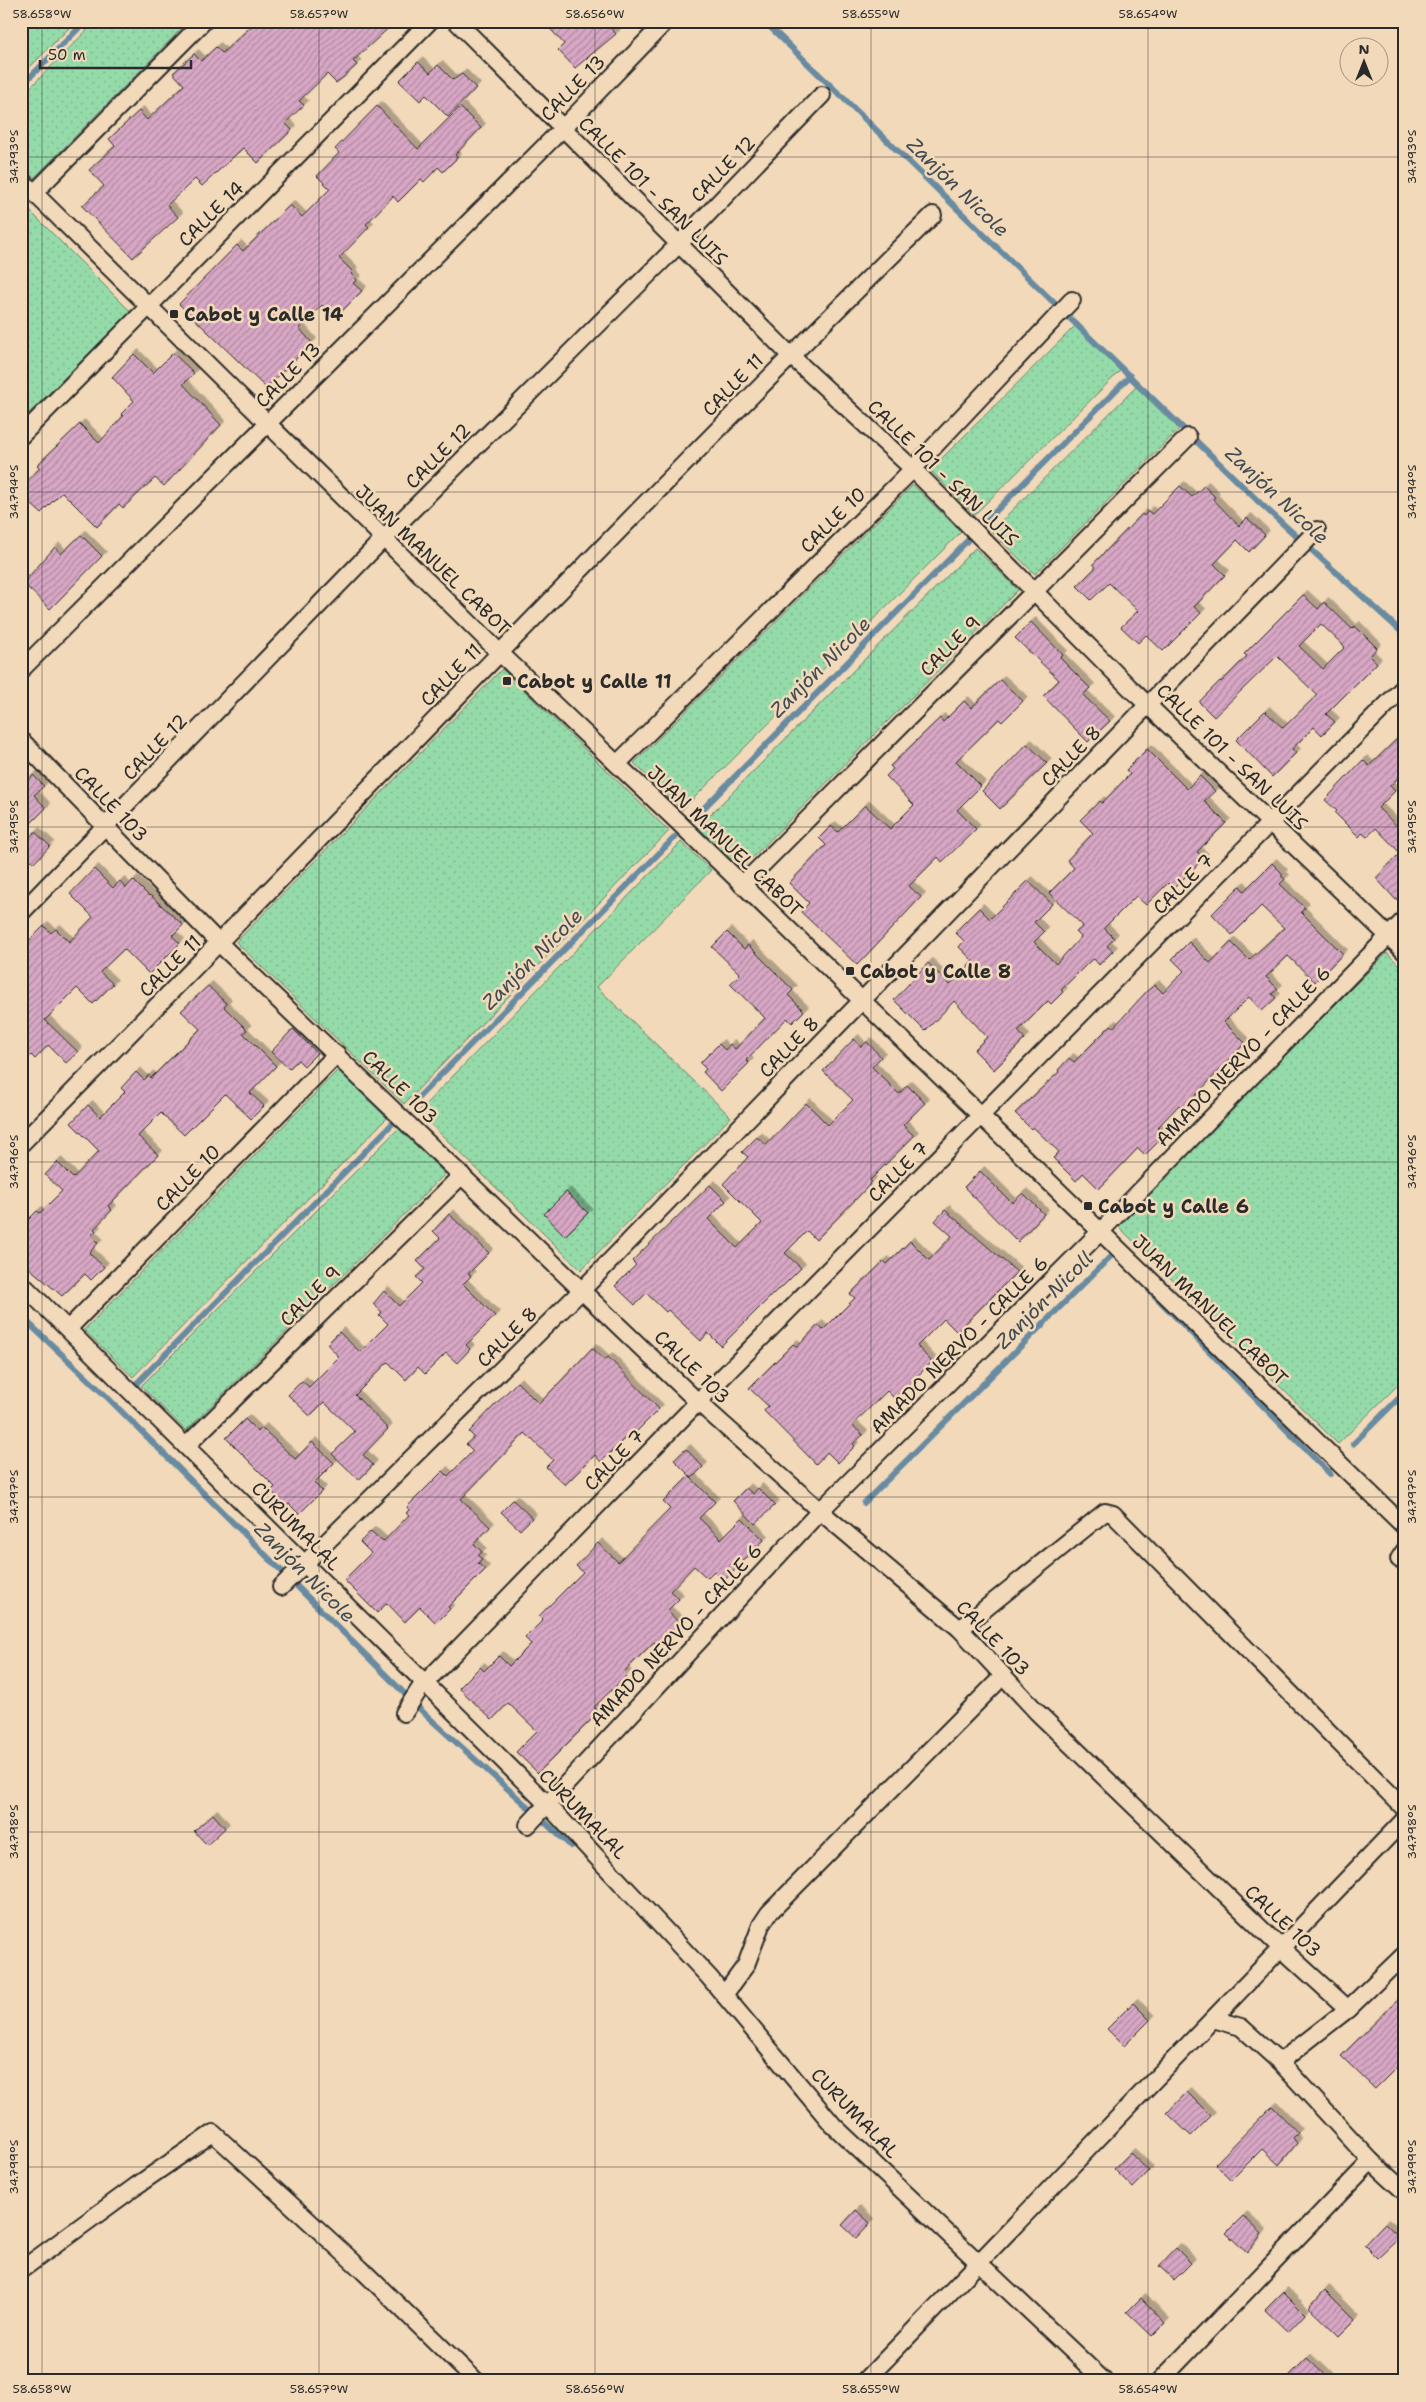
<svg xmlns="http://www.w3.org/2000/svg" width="1426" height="2402" viewBox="0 0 1426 2402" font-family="'Shantell Sans',sans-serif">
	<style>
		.park { fill: url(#park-dots); stroke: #60836a }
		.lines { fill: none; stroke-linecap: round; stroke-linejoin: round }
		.stream { stroke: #698ba2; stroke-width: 6 }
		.building { fill: url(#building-hatch); stroke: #2b2b2b; fill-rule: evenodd; filter: url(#shadow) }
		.street-casing { stroke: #2b2b2b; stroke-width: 20 }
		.street { stroke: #f2d9b9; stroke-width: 16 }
		.ticks { fill: none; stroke: #2b2b2b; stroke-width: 1; stroke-opacity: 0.45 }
		.poi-dot { fill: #2b2b2b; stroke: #f2d9b9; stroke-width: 2 }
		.labels { text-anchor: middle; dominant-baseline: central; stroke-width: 5; stroke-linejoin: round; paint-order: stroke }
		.street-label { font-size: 19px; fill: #2b2b2b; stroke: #f2d9b9 }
		.poi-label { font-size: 19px; font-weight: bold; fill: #2b2b2b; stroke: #f2d9b9; text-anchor: start }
		.water-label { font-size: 20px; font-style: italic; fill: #404b53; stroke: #f2d9b9 }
		.neatline { fill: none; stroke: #2b2b2b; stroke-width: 2 }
		.ticks-label { font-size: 12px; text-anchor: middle; fill: #2b2b2b }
	</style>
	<defs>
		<pattern id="park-dots" width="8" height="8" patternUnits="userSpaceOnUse" patternTransform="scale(1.25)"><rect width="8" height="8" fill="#95dba9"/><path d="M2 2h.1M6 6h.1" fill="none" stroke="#81bc92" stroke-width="1.8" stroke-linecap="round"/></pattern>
		<pattern id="building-hatch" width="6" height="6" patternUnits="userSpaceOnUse" patternTransform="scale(1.25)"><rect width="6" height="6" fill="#d8a7c5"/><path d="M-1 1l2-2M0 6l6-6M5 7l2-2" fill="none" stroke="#af88a0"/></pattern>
		<filter id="shadow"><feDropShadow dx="4.5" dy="-4.5" stdDeviation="0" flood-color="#0004"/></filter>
	</defs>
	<rect width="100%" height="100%" fill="#f2d9b9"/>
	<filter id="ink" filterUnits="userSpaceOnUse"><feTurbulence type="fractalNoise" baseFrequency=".02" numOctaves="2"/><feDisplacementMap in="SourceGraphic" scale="10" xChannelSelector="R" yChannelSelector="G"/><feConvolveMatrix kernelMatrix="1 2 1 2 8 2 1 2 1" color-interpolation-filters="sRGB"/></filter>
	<g filter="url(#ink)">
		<g class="park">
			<polygon points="21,21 76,21 21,76"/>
			<polygon points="96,21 189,21 34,178 21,166 21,97"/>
			<polygon points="21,202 131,312 21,421"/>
			<polygon points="1075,326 1120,371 974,515 930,470"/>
			<polygon points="1136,387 1179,429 1035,574 991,531"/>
			<polygon points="913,485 961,532 682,810 634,763"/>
			<polygon points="975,548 1018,590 741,869 698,827"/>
			<polygon points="502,669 669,831 404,1104 236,942"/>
			<polygon points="681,842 711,870 597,987 731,1117 581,1270 418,1112"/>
			<polygon points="1387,953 1405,971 1405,1378 1338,1444 1116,1224"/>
			<polygon points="338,1070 387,1118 133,1377 84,1330"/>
			<polygon points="399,1128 445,1174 186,1431 141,1386"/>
		</g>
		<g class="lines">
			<g class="stream">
				<polyline points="764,21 1260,503 1405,635"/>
				<polyline points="21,86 86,21"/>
				<polyline points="988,519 1130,376"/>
				<polyline points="696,816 967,541"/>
				<polyline points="412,1104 675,837"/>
				<polyline points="1149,1290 1330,1474"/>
				<polyline points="21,1316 107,1397 426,1715 571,1846"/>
				<polyline points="135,1385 393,1123"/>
				<polyline points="1353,1444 1405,1392"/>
				<polyline points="864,1503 1113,1254 1117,1258"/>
			</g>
		</g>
		<g class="building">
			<polygon points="257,21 396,21 353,61 357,65 344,77 336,83 327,74 299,101 304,105 285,123 292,130 258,163 243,148 202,186 195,179 167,205 178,217 133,258 82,206 104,186 89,170 115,146 109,139 139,111 147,120 184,85 173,73 194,54 201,61 216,47 222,53"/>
			<polygon points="543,21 604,21 616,34 575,68 558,50 564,44"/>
			<polygon points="418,62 430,73 438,65 453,80 462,74 476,88 448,117 426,95 420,101 399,81"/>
			<polygon points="377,106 418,149 460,107 481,128 455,155 457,158 443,172 438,167 424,182 421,179 398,202 393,196 366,224 369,227 339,258 353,272 351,274 357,280 353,283 362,291 335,318 322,305 299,328 312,343 266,388 179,304 237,245 243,251 290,205 302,217 330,189 317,176 339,153 335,149"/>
			<polygon points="173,353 194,373 183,384 221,425 164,486 155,478 123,508 119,504 97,527 62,492 41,513 21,495 21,486 40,468 37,465 80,424 99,443 123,416 121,414 134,401 112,377 134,354 153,373"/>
			<polygon points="1180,486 1192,497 1204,486 1215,497 1213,499 1239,526 1247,518 1265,535 1249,552 1237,540 1214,564 1225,575 1194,607 1201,613 1163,651 1146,635 1138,643 1121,627 1138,611 1109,583 1091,600 1077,586 1096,567 1093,564 1142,514 1144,516 1148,511 1152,514"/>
			<polygon points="81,535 102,556 50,609 23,583 55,547 61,554"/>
			<path d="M1303,595L1318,609L1324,602L1352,629L1355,626L1377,648L1370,656L1377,663L1326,714L1335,722L1322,735L1314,727L1292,749L1296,753L1272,777L1236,740L1265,711L1283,728L1317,695L1277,656L1214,717L1199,702L1220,681L1221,682L1247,656L1244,654ZM1321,624L1345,647L1323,669L1299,646Z"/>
			<polygon points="1031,622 1063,655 1060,658 1090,688 1083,695 1110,721 1088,742 1043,696 1059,680 1015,638"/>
			<polygon points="1000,680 1023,701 1002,722 999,719 956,761 981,786 957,810 976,829 942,862 938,857 909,886 921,897 857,965 801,912 809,903 789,883 826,845 819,838 831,826 838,832 865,805 890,829 914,805 886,776 893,769 890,766 940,718 943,722 964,701 971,708"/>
			<polygon points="1405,731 1405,771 1390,786 1395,791 1378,808 1405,834 1405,891 1396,900 1376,878 1400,853 1376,828 1367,837 1362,833 1359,837 1335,813 1337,811 1325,800 1363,760 1369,766"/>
			<polygon points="1027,744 1047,763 1000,809 982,791"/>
			<polygon points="1147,749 1187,789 1200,776 1215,791 1204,801 1226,823 1197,852 1204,858 1173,889 1168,883 1146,905 1136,896 1104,928 1114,938 1107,946 1113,951 1099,965 1094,959 1090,961 1061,990 1063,992 1051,1004 1048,1001 1018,1031 1025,1039 994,1070 974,1050 987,1037 954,1001 925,1031 894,1000 928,963 950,985 973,961 959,947 964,941 955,932 979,908 990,919 1028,881 1052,904 1034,922 1044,932 1034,942 1056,964 1081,937 1076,932 1083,926 1049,893 1074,868 1067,860 1093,833 1080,820 1100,801 1102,803 1130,774 1126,770"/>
			<polygon points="33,775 44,786 34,795 46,808 21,833 21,783 23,785"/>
			<polygon points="35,832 50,846 34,863 21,850 21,845"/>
			<polygon points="1272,863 1283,874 1281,876 1285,879 1280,884 1305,908 1301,912 1343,954 1315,982 1288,956 1266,977 1278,989 1272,994 1276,998 1262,1011 1249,997 1224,1022 1245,1043 1183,1109 1179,1105 1157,1128 1164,1136 1145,1155 1138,1148 1099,1189 1083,1173 1076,1181 1053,1158 1059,1152 1033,1127 1031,1129 1015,1113 1059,1072 1058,1070 1069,1058 1074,1062 1111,1025 1114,1027 1147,991 1155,985 1163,993 1184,971 1172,959 1189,942 1210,963 1231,942 1249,960 1284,928 1261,906 1232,935 1212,914 1240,886 1244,891"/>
			<polygon points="94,869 113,888 120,881 126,888 133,880 149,896 150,895 183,925 172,936 180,943 149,974 124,949 100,972 113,984 93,1004 77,988 45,1020 78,1052 66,1063 48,1045 35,1059 31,1055 21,1065 21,949 44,926 51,933 56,929 69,942 93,917 70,894"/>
			<polygon points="727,932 744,949 748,945 793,990 788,995 804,1011 792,1023 787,1018 746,1060 749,1063 721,1091 703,1072 706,1069 700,1063 719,1044 725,1050 730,1044 735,1049 765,1018 730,984 740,974 712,947"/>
			<polygon points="208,986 227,1004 224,1007 247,1030 243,1033 276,1066 250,1093 264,1106 251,1119 225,1094 184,1135 161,1113 138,1136 158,1155 108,1206 112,1210 94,1229 96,1231 91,1236 98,1243 89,1253 104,1267 91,1280 85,1274 62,1296 21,1261 21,1227 37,1211 40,1213 62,1191 45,1175 57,1162 73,1178 99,1151 71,1123 88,1105 100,1117 125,1092 121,1088 136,1072 144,1080 149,1075 151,1078 200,1029 181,1011"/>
			<polygon points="293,1029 317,1053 304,1066 298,1060 289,1069 271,1052"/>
			<polygon points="854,1039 861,1047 867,1042 881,1057 872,1067 899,1094 907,1085 925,1103 903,1125 914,1136 870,1180 872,1182 858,1197 816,1240 807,1231 785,1253 801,1268 779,1290 778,1289 721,1346 708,1333 701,1341 668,1310 666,1312 646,1293 635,1305 615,1286 636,1265 632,1261 710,1185 726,1201 708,1219 737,1248 762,1223 723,1184 748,1157 742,1152 757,1137 766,1145 806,1103 828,1125 853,1100 823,1071"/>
			<polygon points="980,1171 1012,1203 1023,1193 1044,1214 1018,1242 964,1187"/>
			<polygon points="566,1192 588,1213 565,1236 544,1214"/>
			<polygon points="945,1210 1017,1272 957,1332 944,1319 917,1346 932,1362 894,1398 887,1391 852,1425 863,1435 853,1444 855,1446 838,1463 827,1452 816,1464 764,1411 768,1406 749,1388 793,1344 797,1347 818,1325 823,1330 855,1298 850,1294 884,1261 887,1264 910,1241 929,1260 952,1236 935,1221"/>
			<polygon points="449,1214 489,1253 468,1274 471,1276 463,1284 495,1316 466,1345 470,1349 457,1363 446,1353 425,1374 418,1367 406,1380 388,1362 355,1395 388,1429 363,1455 373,1465 359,1480 332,1454 355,1432 324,1402 310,1416 288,1395 302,1381 309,1387 339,1357 327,1344 339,1332 360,1352 388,1324 379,1315 382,1312 373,1304 384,1291 399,1306 422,1283 416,1277 425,1269 417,1261 440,1238 433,1231"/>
			<polygon points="592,1348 605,1360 608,1357 659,1409 630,1438 628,1436 626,1437 601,1462 595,1455 565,1485 546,1467 553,1460 525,1433 461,1499 490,1527 474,1544 482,1552 478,1556 482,1559 478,1563 485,1570 448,1607 450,1609 436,1623 420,1607 405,1622 387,1603 377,1613 344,1580 371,1553 360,1542 371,1531 383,1542 409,1515 406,1513 409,1510 407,1507 443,1471 448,1476 473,1451 466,1444 474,1437 469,1432 517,1382 539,1404"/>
			<polygon points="245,1419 258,1432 262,1428 295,1459 312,1442 334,1463 314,1483 322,1491 299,1514 289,1504 287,1506 271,1491 275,1487 226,1438"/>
			<polygon points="686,1449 703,1467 692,1478 674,1460"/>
			<polygon points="689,1476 715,1502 699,1518 721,1539 742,1518 764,1540 724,1581 714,1571 707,1578 694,1566 670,1591 679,1599 667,1611 682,1625 659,1648 654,1642 624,1672 627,1675 594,1707 599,1712 538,1773 516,1752 537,1731 508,1703 492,1720 459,1688 480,1667 484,1671 499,1656 509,1666 531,1644 525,1638 543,1620 539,1616 583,1572 576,1566 598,1543 618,1562 670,1509 663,1502"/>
			<polygon points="746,1488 753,1494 758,1488 775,1505 755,1524 733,1501"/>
			<polygon points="513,1500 532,1518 520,1530 501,1512"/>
			<polygon points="213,1814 225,1828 207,1845 194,1831"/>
			<polygon points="1405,1993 1405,2059 1375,2089 1341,2056"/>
			<polygon points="1133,2003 1150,2020 1124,2046 1107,2029"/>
			<polygon points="1187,2092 1211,2116 1191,2136 1167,2113"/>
			<polygon points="1272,2106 1298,2133 1293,2138 1297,2143 1279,2165 1262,2149 1231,2180 1215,2164"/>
			<polygon points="1130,2153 1149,2171 1133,2188 1114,2169"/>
			<polygon points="856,2210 870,2223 856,2238 842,2225"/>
			<polygon points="1243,2216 1262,2234 1247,2253 1226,2233"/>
			<polygon points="1385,2223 1399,2237 1377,2258 1364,2245"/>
			<polygon points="1176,2248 1191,2263 1174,2280 1159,2266"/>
			<polygon points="1325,2290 1355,2320 1339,2336 1309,2307"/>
			<polygon points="1283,2292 1305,2314 1288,2332 1265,2310"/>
			<polygon points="1141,2298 1165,2323 1152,2336 1127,2312"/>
			<polygon points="1307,2358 1331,2381 1284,2381"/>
		</g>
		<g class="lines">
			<g class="street-casing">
				<g id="street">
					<polyline points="456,21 790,355 913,469 1130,688 1405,952"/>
					<polyline points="21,180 500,653 678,822 1405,1527"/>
					<polyline points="34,193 204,21"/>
					<polyline points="21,436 430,21"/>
					<polyline points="21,670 562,129 666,21"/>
					<polyline points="21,740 220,944 698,1402 820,1511 960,1629 1037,1712 1281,1948 1348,2009"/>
					<polyline points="617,764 913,469 1072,300"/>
					<polyline points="742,885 1188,437"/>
					<polyline points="21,913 383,539 678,245 822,95"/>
					<path d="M21,1144C327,836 623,519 933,215"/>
					<polyline points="21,1283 546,1803 709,1977 833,2125 1104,2381"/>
					<polyline points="68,1329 337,1054"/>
					<polyline points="186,1446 462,1175"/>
					<polyline points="1399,1559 1405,1550"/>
					<polyline points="281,1587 583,1289 1317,530"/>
					<polyline points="960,1629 1105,1512 1113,1514 1405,1809"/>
					<polyline points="404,1713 421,1687 698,1402 1405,686"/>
					<polyline points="528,1825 820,1511 1101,1231 1405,919"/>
					<polyline points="724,1995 746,1965 761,1925 769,1913 1003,1676"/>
					<polyline points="1213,2019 1241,2027 1280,2062 1371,2161 1405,2192"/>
					<polyline points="1280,2062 1348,2009 1405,1954"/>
					<polyline points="21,2270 136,2186 213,2133 360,2268 476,2381"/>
					<polyline points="865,2381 1405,1819"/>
					<polyline points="1160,2381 1371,2161"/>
				</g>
			</g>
			<use href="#street" class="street"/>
		</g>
	</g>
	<path class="ticks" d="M42,21V2381M319,21V2381M595,21V2381M871,21V2381M1148,21V2381M21,157H1405M21,492H1405M21,827H1405M21,1162H1405M21,1497H1405M21,1832H1405M21,2167H1405"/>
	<g class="poi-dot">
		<rect x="169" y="309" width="10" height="10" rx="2.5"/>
		<rect x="502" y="676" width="10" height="10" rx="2.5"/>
		<rect x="845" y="966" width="10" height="10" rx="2.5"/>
		<rect x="1083" y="1201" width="10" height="10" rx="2.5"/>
	</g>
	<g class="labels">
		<g class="street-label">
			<text transform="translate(573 88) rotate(-46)">CALLE 13</text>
			<text transform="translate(723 169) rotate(-46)">CALLE 12</text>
			<text transform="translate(653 191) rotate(45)">CALLE 101 - SAN LUIS</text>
			<text transform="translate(211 214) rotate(-45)">CALLE 14</text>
			<text transform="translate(288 375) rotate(-45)">CALLE 13</text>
			<text transform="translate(733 385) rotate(-46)">CALLE 11</text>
			<text transform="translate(438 456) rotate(-45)">CALLE 12</text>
			<text transform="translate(943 473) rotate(44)">CALLE 101 - SAN LUIS</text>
			<text transform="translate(833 520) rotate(-45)">CALLE 10</text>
			<text transform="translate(433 560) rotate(44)">JUAN MANUEL CABOT</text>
			<text transform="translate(950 646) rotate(-45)">CALLE 9</text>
			<text transform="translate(451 675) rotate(-46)">CALLE 11</text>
			<text transform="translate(155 747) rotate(-46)">CALLE 12</text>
			<text transform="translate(1071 756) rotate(-46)">CALLE 8</text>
			<text transform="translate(1232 757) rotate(44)">CALLE 101 - SAN LUIS</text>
			<text transform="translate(111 804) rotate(46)">CALLE 103</text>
			<text transform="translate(725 841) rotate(44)">JUAN MANUEL CABOT</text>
			<text transform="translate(1183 884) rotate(-45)">CALLE 7</text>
			<text transform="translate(170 966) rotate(-45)">CALLE 11</text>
			<text transform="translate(789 1047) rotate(-46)">CALLE 8</text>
			<text transform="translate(1243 1056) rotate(-46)">AMADO NERVO - CALLE 6</text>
			<text transform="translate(400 1087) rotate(44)">CALLE 103</text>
			<text transform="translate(898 1172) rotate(-45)">CALLE 7</text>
			<text transform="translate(188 1178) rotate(-46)">CALLE 10</text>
			<text transform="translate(310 1296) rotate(-45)">CALLE 9</text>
			<text transform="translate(1210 1310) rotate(44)">JUAN MANUEL CABOT</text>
			<text transform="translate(507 1337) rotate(-45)">CALLE 8</text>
			<text transform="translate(959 1345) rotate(-45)">AMADO NERVO - CALLE 6</text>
			<text transform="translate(692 1367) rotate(44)">CALLE 103</text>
			<text transform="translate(614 1460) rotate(-46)">CALLE 7</text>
			<text transform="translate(296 1526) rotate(45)">CURUMALAL</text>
			<text transform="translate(676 1635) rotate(-47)">AMADO NERVO - CALLE 6</text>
			<text transform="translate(993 1638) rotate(46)">CALLE 103</text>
			<text transform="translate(583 1814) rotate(46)">CURUMALAL</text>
			<text transform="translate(1283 1921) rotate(43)">CALLE 103</text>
			<text transform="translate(855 2113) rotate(46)">CURUMALAL</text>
		</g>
		<g class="poi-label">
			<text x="184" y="314">Cabot y Calle 14</text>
			<text x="517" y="681">Cabot y Calle 11</text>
			<text x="860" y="971">Cabot y Calle 8</text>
			<text x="1098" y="1206">Cabot y Calle 6</text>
		</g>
		<g class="water-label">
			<text transform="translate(958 187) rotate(44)">Zanjón Nicole</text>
			<text transform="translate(1277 495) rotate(43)">Zanjón Nicole</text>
			<text transform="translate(820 667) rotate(-45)">Zanjón Nicole</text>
			<text transform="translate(532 959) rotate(-45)">Zanjón Nicole</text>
			<text transform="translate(1044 1300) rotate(-45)">Zanjón Nicoll</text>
			<text transform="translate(305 1572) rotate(45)">Zanjón Nicole</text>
		</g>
	</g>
	<rect width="1426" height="2402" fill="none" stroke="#f2d9b9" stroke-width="55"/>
	<g transform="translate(1364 62)"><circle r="24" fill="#f2d9b9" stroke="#a29380"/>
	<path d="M0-4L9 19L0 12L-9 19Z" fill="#2b2b2b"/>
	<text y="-8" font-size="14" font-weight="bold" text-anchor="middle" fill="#2b2b2b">N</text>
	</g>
	<path d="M40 60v8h151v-8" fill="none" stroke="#2b2b2b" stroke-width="2.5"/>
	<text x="48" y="60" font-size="15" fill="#2b2b2b" stroke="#f2d9b9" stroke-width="4" paint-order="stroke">50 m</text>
	<rect x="28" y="28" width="1370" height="2346" class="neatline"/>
	<g class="ticks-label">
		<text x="42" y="18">58.658°W</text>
		<text x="319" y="18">58.657°W</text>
		<text x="595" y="18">58.656°W</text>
		<text x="871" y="18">58.655°W</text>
		<text x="1148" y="18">58.654°W</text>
		<text transform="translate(14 157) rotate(-90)" y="4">34.793°S</text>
		<text transform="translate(1412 157) rotate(-90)" y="4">34.793°S</text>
		<text transform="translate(14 492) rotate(-90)" y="4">34.794°S</text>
		<text transform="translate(1412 492) rotate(-90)" y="4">34.794°S</text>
		<text transform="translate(14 827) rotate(-90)" y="4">34.795°S</text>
		<text transform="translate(1412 827) rotate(-90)" y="4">34.795°S</text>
		<text transform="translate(14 1162) rotate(-90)" y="4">34.796°S</text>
		<text transform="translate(1412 1162) rotate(-90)" y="4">34.796°S</text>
		<text transform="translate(14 1497) rotate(-90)" y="4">34.797°S</text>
		<text transform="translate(1412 1497) rotate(-90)" y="4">34.797°S</text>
		<text transform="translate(14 1832) rotate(-90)" y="4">34.798°S</text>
		<text transform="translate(1412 1832) rotate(-90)" y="4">34.798°S</text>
		<text transform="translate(14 2167) rotate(-90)" y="4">34.799°S</text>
		<text transform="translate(1412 2167) rotate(-90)" y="4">34.799°S</text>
		<text x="42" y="2393">58.658°W</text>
		<text x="319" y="2393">58.657°W</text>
		<text x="595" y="2393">58.656°W</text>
		<text x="871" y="2393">58.655°W</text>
		<text x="1148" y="2393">58.654°W</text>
	</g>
</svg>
